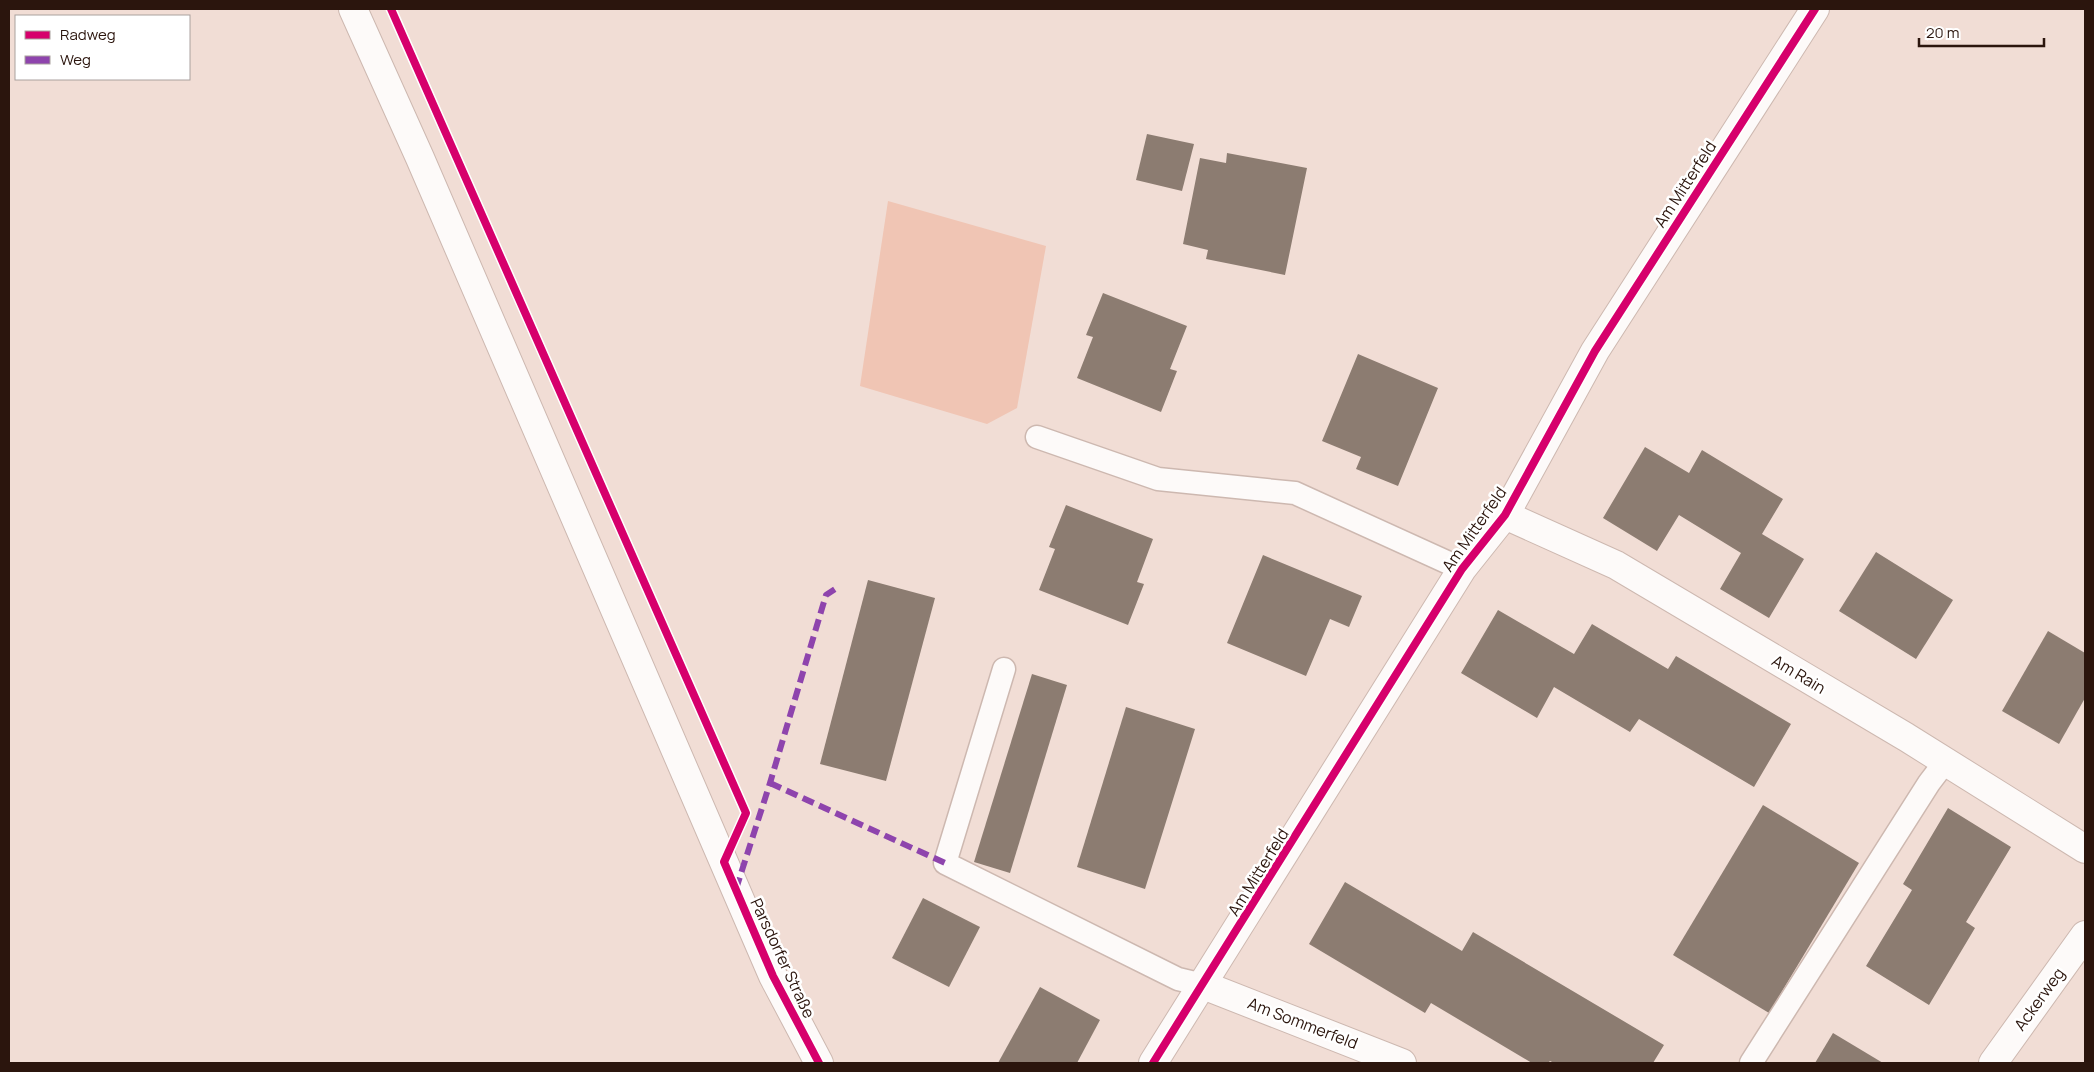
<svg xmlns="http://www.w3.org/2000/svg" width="2094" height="1072" viewBox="0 0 2094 1072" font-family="Manrope,sans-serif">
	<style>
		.green { fill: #f0c5b4 }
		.building { fill: #8c7c71 }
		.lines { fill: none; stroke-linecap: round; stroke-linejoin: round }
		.service-casing { stroke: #cdb8b0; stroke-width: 25 }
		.minor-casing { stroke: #cdb8b0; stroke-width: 30 }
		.tertiary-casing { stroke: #cdb8b0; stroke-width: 30 }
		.service { stroke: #fdfaf9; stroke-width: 22 }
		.minor { stroke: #fdfaf9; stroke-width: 28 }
		.tertiary { stroke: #fdfaf9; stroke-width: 28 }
		.quiet { stroke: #8e44ad; stroke-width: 6; stroke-dasharray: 12 6; stroke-linecap: butt }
		.cycleway-casing { stroke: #fff; stroke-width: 11 }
		.cycleway { stroke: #d6006c; stroke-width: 8 }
		.labels { text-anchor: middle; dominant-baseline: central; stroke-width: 5; stroke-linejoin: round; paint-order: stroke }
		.street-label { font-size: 16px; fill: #2b150d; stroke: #fff }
	</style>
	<rect width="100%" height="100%" fill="#f1ddd5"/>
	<polygon class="green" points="888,201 1046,246 1017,408 987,424 860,386"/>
	<g class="building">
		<polygon points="1147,134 1194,144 1182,191 1136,180"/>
		<polygon points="1227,153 1307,168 1285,275 1206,259 1208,250 1183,244 1200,158 1226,163"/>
		<polygon points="1103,293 1187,326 1170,369 1177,371 1161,412 1077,378 1093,337 1086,335"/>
		<polygon points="1358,354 1438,388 1398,486 1356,469 1361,457 1322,441"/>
		<polygon points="1645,447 1689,473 1702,450 1783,499 1762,534 1804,559 1769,618 1720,589 1741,553 1679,515 1657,551 1603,518"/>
		<polygon points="1066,505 1153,539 1137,582 1144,584 1128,625 1039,590 1055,549 1049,547"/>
		<polygon points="1876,552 1953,600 1916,659 1839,611"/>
		<polygon points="1263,555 1362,596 1349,627 1330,619 1306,676 1227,643"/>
		<polygon points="868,580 935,598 886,781 820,764"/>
		<polygon points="1498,610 1574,654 1592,624 1668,669 1676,656 1791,724 1754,787 1639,719 1630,732 1554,687 1537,718 1461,673"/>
		<polygon points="2048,631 2085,653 2085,698 2059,744 2002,711"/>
		<polygon points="1032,674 1067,685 1010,873 974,862"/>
		<polygon points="1126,707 1195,729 1145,889 1077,867"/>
		<polygon points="1763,805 1859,863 1769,1013 1673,955"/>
		<polygon points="1948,808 2011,847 1966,922 1975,928 1929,1005 1866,966 1912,890 1903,884"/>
		<polygon points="1345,882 1462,951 1473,932 1664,1045 1653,1063 1554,1063 1550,1061 1548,1063 1532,1063 1431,1003 1425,1013 1309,944"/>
		<polygon points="923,898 980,927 949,987 892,958"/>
		<polygon points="1040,987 1100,1020 1077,1063 998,1063"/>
		<polygon points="1833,1033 1883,1063 1815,1063"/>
	</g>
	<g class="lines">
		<g class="service-casing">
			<g id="service">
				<polyline points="1037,437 1158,479 1295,493 1462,569"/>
				<polyline points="1004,669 945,863 1178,979 1203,985"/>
				<polyline points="1751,1063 1929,783 1945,762"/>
			</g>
		</g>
		<g class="minor-casing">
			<g id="minor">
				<polyline points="1505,515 1616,565 1906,737 2085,849"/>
				<polyline points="1203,985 1402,1063"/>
				<polyline points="1153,1063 1462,569 1505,515 1595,351 1815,9"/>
				<polyline points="1993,1063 2085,935"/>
			</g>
		</g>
		<g class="tertiary-casing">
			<polyline id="tertiary" points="353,9 420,158 773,976 819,1063"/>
		</g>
		<use href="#service" class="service"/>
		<use href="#minor" class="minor"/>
		<use href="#tertiary" class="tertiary"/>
		<g class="quiet">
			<polyline points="770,783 945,863"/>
			<polyline points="736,889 770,783 826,595 835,589"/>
		</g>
		<g class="cycleway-casing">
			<g id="cycleway">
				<polyline points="391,9 746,813 724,862 773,976 819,1063"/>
				<polyline points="1153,1063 1462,569 1505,515 1595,351 1815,9"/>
			</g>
		</g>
		<use href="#cycleway" class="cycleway"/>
	</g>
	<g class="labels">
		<g class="street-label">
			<text transform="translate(1685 184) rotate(-57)">Am Mitterfeld</text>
			<text transform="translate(1474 529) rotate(-55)">Am Mitterfeld</text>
			<text transform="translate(1799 674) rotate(31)">Am Rain</text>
			<text transform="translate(1258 872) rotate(-58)">Am Mitterfeld</text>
			<text transform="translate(783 958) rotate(65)">Parsdorfer Straße</text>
			<text transform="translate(2039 999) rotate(-54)">Ackerweg</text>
			<text transform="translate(1303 1023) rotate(21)">Am Sommerfeld</text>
		</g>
	</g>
	<rect width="2094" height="1072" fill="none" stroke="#2b150d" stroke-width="20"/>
	<rect x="15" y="15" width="175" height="65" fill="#ffffff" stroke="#aaa19e"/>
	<rect x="25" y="31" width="25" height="8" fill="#d6006c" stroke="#aaa19e"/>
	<text x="60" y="40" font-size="15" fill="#2b150d">Radweg</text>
	<rect x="25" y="56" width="25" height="8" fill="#8e44ad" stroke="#aaa19e"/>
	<text x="60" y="65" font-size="15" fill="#2b150d">Weg</text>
	<path d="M1919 38v8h125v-8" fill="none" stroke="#2b150d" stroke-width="2.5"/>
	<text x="1926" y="38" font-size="15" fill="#2b150d" stroke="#ffffff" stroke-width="4" paint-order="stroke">20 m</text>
</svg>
